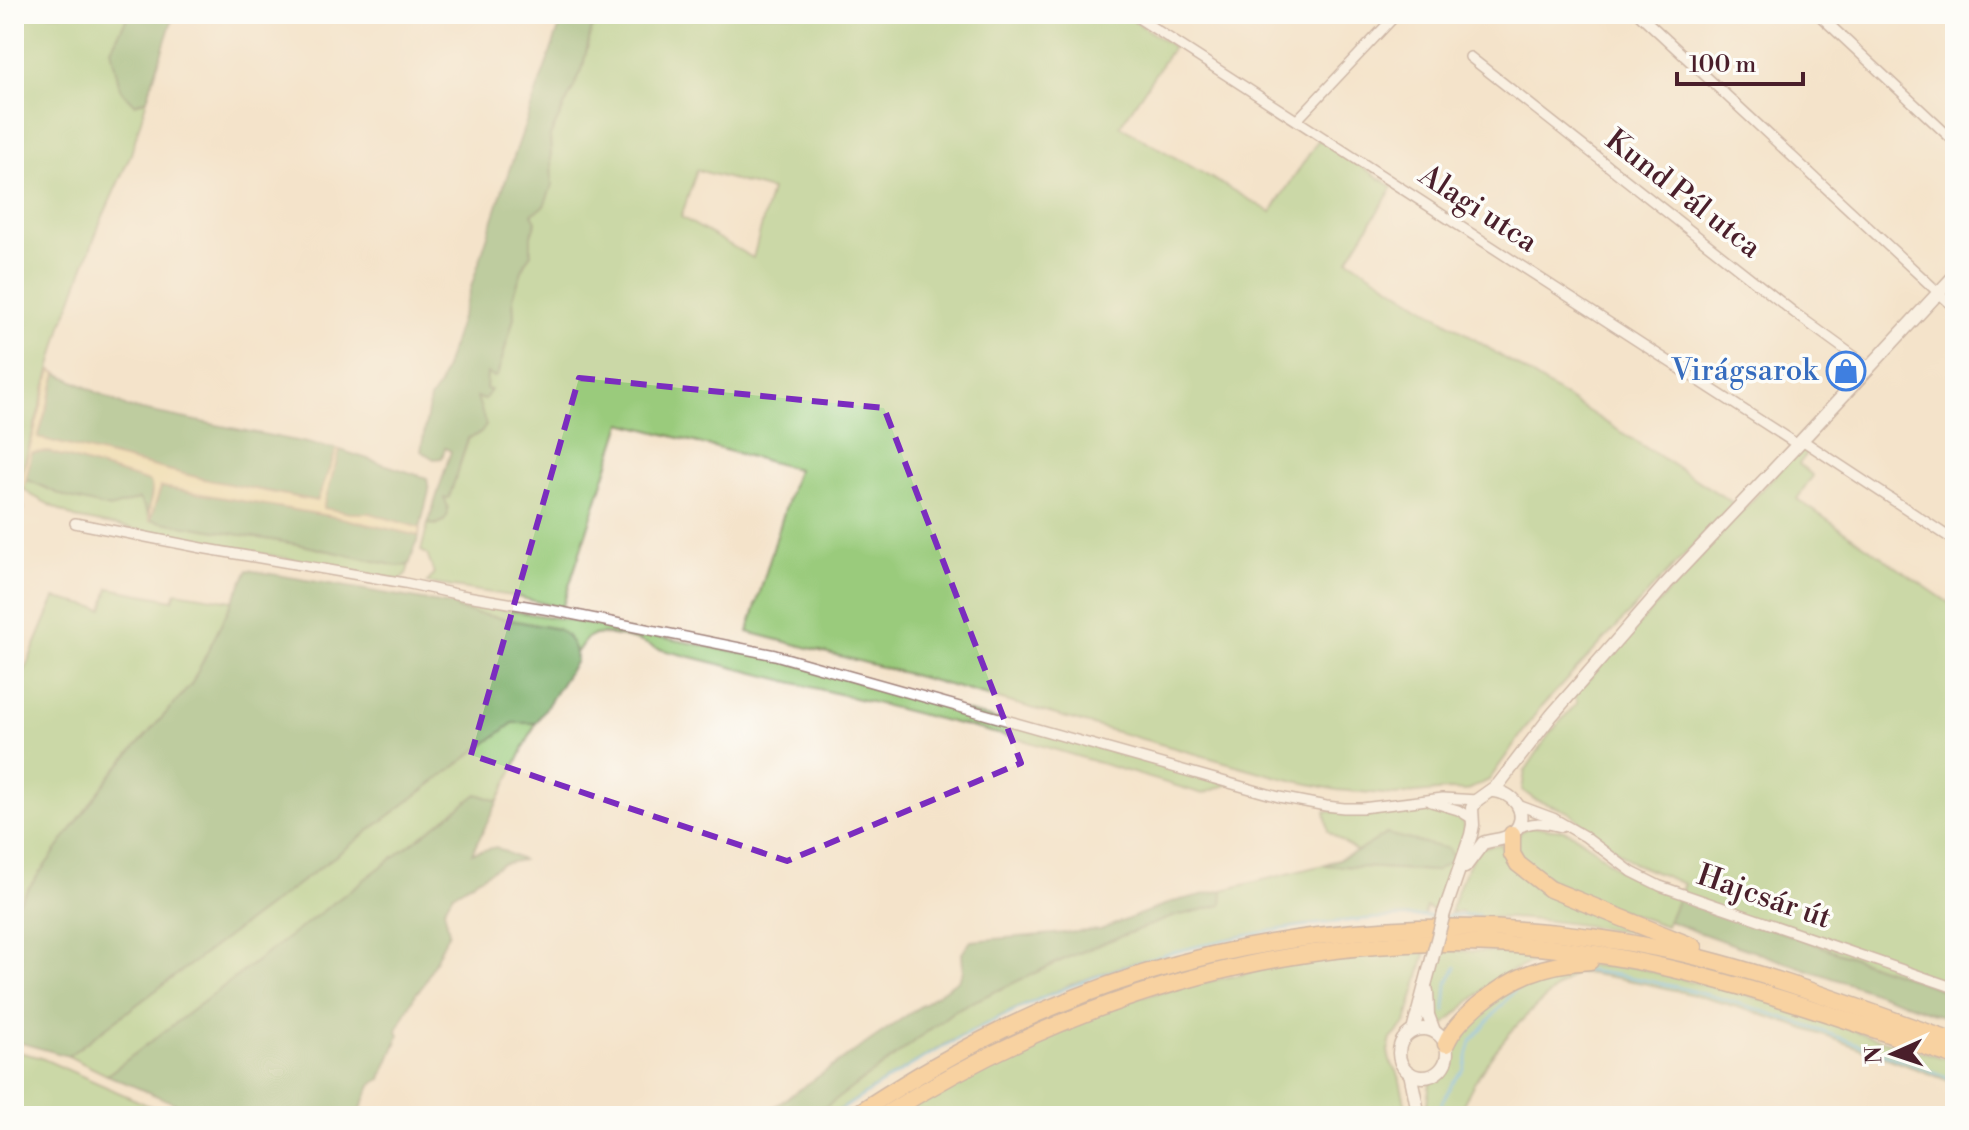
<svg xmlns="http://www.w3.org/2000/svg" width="1969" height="1130" viewBox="0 0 1969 1130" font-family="'Libre Bodoni',serif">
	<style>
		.green { fill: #9acb7b; stroke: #727553; stroke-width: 2; fill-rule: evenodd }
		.forest { fill: #7baf6b; stroke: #62674b; stroke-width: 2 }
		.sand { fill: #eeda9e; stroke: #9c7c64; stroke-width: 2 }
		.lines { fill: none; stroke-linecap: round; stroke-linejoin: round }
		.stream { stroke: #61b7dd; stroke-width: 3 }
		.minor-casing { stroke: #9f817a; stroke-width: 12 }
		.tertiary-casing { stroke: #9f817a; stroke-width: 15 }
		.trunk-casing { stroke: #9f817a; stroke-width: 19 }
		.minor { stroke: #fff; stroke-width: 9 }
		.tertiary { stroke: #fff; stroke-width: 12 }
		.trunk { stroke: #fdbc6f; stroke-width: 16 }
		.tertiary-bridge-casing { stroke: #9f817a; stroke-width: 15; stroke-linecap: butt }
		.tertiary-bridge { stroke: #fff; stroke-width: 12 }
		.marked { fill: none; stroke: #7b2cbf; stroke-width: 6; stroke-dasharray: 16 10; stroke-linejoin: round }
		.labels { text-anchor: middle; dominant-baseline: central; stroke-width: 7; stroke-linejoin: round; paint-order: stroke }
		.street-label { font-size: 30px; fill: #4a1f2b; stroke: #fdfcf7 }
		.shop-label { font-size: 30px; fill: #366cbe; stroke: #fdfcf7; text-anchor: end }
	</style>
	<rect width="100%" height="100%" fill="#fdfcf7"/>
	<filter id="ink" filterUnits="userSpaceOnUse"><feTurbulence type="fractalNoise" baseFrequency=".0125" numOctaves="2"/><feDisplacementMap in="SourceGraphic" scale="16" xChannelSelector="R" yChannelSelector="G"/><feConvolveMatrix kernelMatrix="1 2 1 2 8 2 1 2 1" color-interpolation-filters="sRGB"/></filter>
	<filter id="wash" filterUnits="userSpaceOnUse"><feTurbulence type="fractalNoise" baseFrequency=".006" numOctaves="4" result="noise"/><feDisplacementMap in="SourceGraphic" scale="32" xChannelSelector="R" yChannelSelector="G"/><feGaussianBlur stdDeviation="1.8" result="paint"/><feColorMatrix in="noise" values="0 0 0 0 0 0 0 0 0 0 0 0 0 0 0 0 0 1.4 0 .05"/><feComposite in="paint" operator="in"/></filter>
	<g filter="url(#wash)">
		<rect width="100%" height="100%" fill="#f4e3ca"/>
		<g class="green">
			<polygon points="14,14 129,14 111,49 135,104 147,99 131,154 100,223 62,326 17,490 14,489"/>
			<path d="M595,14H1124L1173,47L1120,126L1271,212L1319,139L1393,187L1348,259L1733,503L1540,708L1489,780L1466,791L1448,790L1395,795L1337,790L1282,778L923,678L748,632L797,469L622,423L562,608L518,597L427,583L434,574L427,554L421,551L428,524L438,525L444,521V498L449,497L469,438L475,436L477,396L486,390L487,372L493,377L497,376L514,318L513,298L525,262L531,254V235L536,221L531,214L552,185L550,136L582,70ZM697,170L771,190L753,258L681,217Z"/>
			<path d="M1801,447L1810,450L1799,464L1813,476L1797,499L1955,607V994L1680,896L1666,926C1637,916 1514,878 1517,842C1518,836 1517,835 1522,831C1528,825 1536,827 1545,828C1550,829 1557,829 1563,830C1585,836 1606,864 1628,875C1644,883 1663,890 1679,896L1684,884L1633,863L1588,829L1569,812L1534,799L1522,790L1525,771L1550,733L1577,703L1575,694Z"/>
			<polygon points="26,479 66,497 140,499 151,520 302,545 398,566 409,565 406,575 400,580 75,518 31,495 24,489"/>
			<polygon points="109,588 173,600 176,592 233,601 191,685 112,774 14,908 14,695 55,598 103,609"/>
			<path d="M463,603L563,619L776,659L1229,784L1203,794L1026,741L655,648C642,641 603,629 589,637C584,640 580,648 576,653L567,636L459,610L452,605Z"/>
			<polygon points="513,723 536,723 498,801 477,794 107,1075 68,1056"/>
			<path d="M1420,806L1457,814C1463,819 1464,824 1465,832L1436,912L1426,907L1424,916H1404L1302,925L1235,937L1125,965L1070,985L1009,1012L944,1045L884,1081L830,1116H813L893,1058L955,1010L1067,958L1108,941L1172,917L1222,905L1223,890L1323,865L1435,871L1386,834L1357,852L1328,831L1325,811L1373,814Z"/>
			<path d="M1501,844L1508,858L1649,935C1587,925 1527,916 1465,917L1461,911L1450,913C1457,890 1465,868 1479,848Z"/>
			<path d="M1439,950L1570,955C1560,957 1549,958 1538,961C1502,970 1471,1000 1444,1025L1433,1018L1430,985Z"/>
			<polygon points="1426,951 1406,1023 1391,1039 1388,1051 1390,1061 1399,1076 1408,1116 888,1116 979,1063 1135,998 1309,959"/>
			<path d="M1578,965L1635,967L1785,1005L1869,1036L1955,1061V1083C1831,1038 1707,988 1576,972C1523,1015 1484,1053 1458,1116H1425L1430,1083C1449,1069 1453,1063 1452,1039L1500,991Z"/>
			<polygon points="14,1051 39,1057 172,1116 14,1116"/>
		</g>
		<g class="forest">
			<polygon points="129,14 174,14 147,99 135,104 120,89 111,49"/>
			<path d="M564,14H595L582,70L550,136L552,185L544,206L532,214L536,221L531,235V254L525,262L513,297L514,318L497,376L493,377L487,373L486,389L491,390L484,400L477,397L486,425L481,433L468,438L449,498H444C453,514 446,526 428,524L451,451L445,448L442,458L434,459L421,451L430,399L439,386L505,182Z"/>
			<polygon points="57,373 127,407 337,449 317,501 208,480 38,438"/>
			<polygon points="340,450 427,478 429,491 420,528 369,513 350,513 322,508"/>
			<polygon points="32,452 49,452 150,482 153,487 148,513 139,499 110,508 66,497 26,479"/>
			<polygon points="161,487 341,518 419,536 409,565 398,566 302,545 150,520"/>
			<path d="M248,570L452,605L459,610L558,629C569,637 576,647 576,661L536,723H513L68,1056L14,1041V908L112,774L191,685Z"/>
			<polygon points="477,794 498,801 472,853 496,847 522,860 502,864 453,894 444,909 449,932 423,986 416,993 397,1030 399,1036 381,1079 371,1085 358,1116 205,1116 107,1075"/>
			<polygon points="1386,834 1449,849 1452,860 1435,871 1323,865 1357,852"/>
			<polygon points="1223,890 1222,905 1172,917 1108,941 1067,958 955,1010 893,1058 813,1116 761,1116 958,980 963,971 962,953 971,941 1100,930 1172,902"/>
			<path d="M1679,896L1955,994V1021C1860,985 1763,957 1668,921Z"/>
		</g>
		<path class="sand" d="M51,370L57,373L38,438L208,480L317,501L337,449L340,450L323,508L350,513H369L420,528L419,536L341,518L161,487L150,520C146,507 156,494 150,482L49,452L32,453L24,489L18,491L24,509L14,506V489L18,490Z"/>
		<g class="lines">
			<g class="stream">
				<polyline points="1446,916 1478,915"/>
				<path d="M1580,970C1710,984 1832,1035 1955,1080"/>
				<polyline points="1445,1011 1447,984 1456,967"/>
				<path d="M832,1116C881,1083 931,1052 983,1026C1123,954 1281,918 1438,916"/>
				<polyline points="1440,1116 1442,1102 1452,1084 1464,1069 1471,1041 1516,989"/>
			</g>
		</g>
	</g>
	<g filter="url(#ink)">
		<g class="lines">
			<g class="minor-casing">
				<g id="minor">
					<polyline points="1132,14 1798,445"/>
					<polyline points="1639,14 1955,308"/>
					<polyline points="1818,14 1955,142"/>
					<polyline points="1470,57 1796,314 1869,367"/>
					<polyline points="1297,120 1397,14"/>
					<polyline points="1802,440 1955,541"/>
					<polyline points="75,523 207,549 405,583 461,595 556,611 775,655 1279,797 1326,806 1344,808 1362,808 1443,798 1477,800"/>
					<polyline points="1431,802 1458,810 1471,818"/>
					<polyline points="1518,805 1553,818 1584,836 1632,872 1660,886 1955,988"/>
					<path d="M1516,829C1534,820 1543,823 1562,827"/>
				</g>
			</g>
			<g class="tertiary-casing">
				<g id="tertiary">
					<path d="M1465,867L1483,843C1493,839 1506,841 1514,832C1531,813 1512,790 1491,791"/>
					<polyline points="1444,913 1471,835 1473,825 1472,808 1477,800 1498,785 1551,716 1666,584 1802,440 1955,275"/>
					<polyline points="1427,991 1428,1015 1434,1031"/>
					<circle cx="1423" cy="1053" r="24"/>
					<polyline points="1413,1031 1432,959"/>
					<polyline points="1410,1073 1419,1116"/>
				</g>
			</g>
			<g class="trunk-casing">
				<g id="trunk">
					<polyline points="1512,834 1512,854 1518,864 1550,889 1694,947"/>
					<path d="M1446,1044C1453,1028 1464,1018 1477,1006C1513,976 1543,964 1590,961"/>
					<path d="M854,1116C896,1088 939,1062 984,1039C1192,931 1438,902 1667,950C1765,971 1860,1009 1955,1042"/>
					<path d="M883,1116C1109,973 1370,909 1636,961C1745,983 1850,1021 1955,1057"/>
				</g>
			</g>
			<use href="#minor" class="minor"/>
			<use href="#tertiary" class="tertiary"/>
			<use href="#trunk" class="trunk"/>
			<g class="tertiary-bridge-casing">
				<polyline id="tertiary-bridge" points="1432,959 1444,913"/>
			</g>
			<use href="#tertiary-bridge" class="tertiary-bridge"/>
		</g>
	</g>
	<path d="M0 0H1969V1130H0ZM579,378L884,408L1021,763L787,861L471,755Z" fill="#f4e3ca" fill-opacity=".55" fill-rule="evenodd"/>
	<path class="marked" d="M579,378L884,408L1021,763L787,861L471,755Z"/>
	<defs>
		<g id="shop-ring" transform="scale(2)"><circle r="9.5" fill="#fdfcf7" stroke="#3f7fe0" stroke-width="1.5"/><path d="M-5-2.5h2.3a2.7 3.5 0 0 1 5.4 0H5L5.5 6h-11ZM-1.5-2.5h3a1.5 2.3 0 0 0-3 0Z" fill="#3f7fe0"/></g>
	</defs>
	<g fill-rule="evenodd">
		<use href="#shop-ring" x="1846" y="371"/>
	</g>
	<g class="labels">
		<g class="street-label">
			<text transform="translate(1683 194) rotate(38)">Kund Pál utca</text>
			<text transform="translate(1478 209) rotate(33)">Alagi utca</text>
			<text transform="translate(1764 897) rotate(19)">Hajcsár út</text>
		</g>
		<g class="shop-label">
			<text x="1818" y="371">Virágsarok</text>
		</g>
	</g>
	<rect width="1969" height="1130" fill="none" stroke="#fdfcf7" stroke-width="48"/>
	<g transform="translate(1893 1054) rotate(267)" stroke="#fdfcf7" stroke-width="6" paint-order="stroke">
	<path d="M0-6L14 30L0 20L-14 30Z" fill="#4a1f2b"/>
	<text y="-12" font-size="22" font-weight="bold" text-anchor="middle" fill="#4a1f2b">N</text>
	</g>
	<path d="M1677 72v12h126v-12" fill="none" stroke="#4a1f2b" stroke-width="4"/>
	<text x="1689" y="72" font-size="24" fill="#4a1f2b" stroke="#fdfcf7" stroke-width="6" paint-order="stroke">100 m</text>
</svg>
